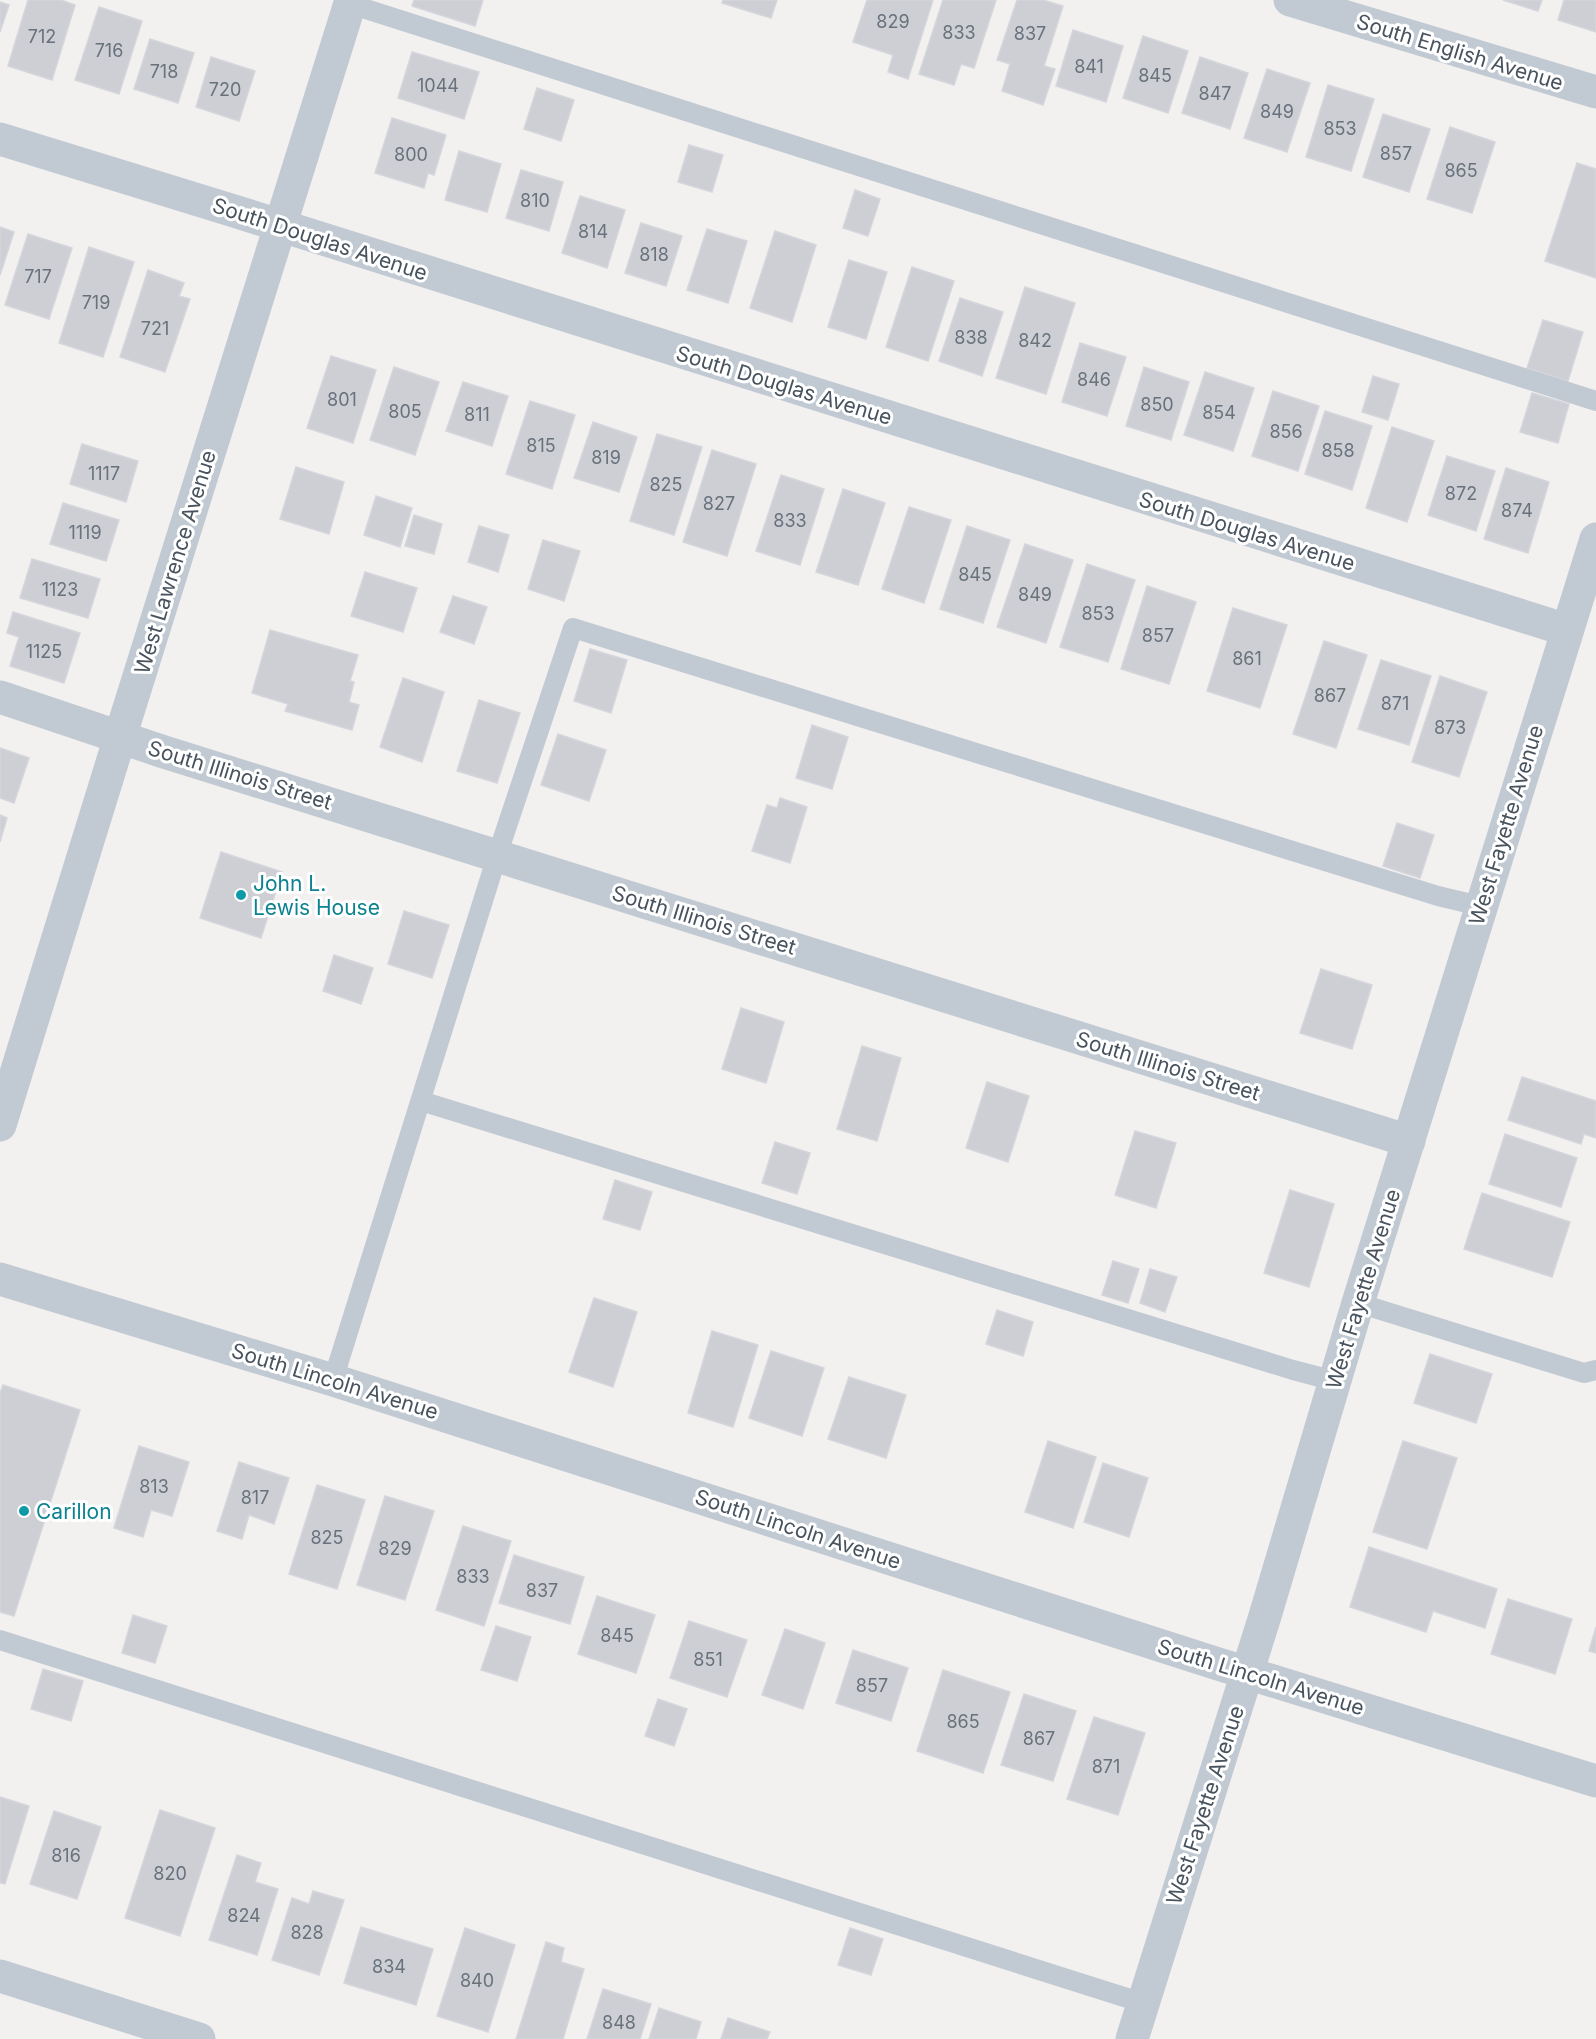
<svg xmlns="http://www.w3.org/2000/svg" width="1596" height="2039" viewBox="0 0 1596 2039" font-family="Inter,sans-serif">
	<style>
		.building { fill: #cdcfd5; stroke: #d4d6dc; stroke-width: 1.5 }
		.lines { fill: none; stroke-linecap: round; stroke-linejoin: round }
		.service { stroke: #c1cad2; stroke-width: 20 }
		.minor { stroke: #c1cad2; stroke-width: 33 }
		.tertiary { stroke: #c1cad2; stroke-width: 33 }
		.culture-dot { fill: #0f9aa8; stroke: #fff; stroke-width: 2 }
		.labels { text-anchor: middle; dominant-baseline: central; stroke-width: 6; stroke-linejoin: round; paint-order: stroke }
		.number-label { font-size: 18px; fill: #69727c }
		.street-label { font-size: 21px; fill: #48535e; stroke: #fff }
		.culture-label { font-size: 21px; fill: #0d838f; stroke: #fff; text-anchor: start }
	</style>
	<rect width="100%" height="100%" fill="#f3f0f0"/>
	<g class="building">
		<polygon points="28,0 61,0 75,5 52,80 8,66"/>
		<polygon points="414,0 483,0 475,26 412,6"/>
		<polygon points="723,0 777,0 771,18 722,3"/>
		<polygon points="867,0 933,0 908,79 888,72 893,55 853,42"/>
		<polygon points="943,0 996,0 974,68 961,64 954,85 919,74"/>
		<polygon points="1017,0 1043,0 1063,6 1044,66 1055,69 1043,105 1002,91 1010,64 997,60"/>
		<polygon points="1503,0 1542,0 1538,11"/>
		<polygon points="1564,0 1596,0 1596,32 1558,20"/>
		<polygon points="0,2 9,5 0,32"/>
		<polygon points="99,7 142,21 119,94 75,80"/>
		<polygon points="1073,30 1123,46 1106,102 1056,86"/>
		<polygon points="1143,36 1188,51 1168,113 1123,98"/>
		<polygon points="150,39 194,53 178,103 134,89"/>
		<polygon points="412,52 479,72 464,119 398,98"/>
		<polygon points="211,57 255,71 239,121 196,107"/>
		<polygon points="1200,57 1248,73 1230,129 1182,113"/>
		<polygon points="1267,69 1310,83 1287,152 1244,138"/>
		<polygon points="1328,85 1374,99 1351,171 1306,157"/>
		<polygon points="537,88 574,100 561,141 524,129"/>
		<polygon points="1383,114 1430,129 1409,192 1363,177"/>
		<polygon points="392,118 446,135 434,175 428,173 424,188 375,173"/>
		<polygon points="1450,127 1495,142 1472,213 1427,199"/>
		<polygon points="689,145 723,155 712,192 678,182"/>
		<polygon points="459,151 501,164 487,212 445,200"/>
		<polygon points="1577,163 1596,169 1596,278 1545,261"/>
		<polygon points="521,170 563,182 549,231 506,218"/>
		<polygon points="855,190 880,199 868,236 843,228"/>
		<polygon points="580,196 625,210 607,268 562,253"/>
		<polygon points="641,223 682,236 666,286 625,273"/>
		<polygon points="0,227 14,232 0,275"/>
		<polygon points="707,229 747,241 728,303 687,290"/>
		<polygon points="775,231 816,245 792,322 750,308"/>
		<polygon points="28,234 72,248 49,319 5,305"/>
		<polygon points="89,247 134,262 103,357 59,343"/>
		<polygon points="849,260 887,272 866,339 828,327"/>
		<polygon points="912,267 954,281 928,361 886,347"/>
		<polygon points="148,270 184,283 179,296 190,299 165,372 120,357"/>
		<polygon points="1025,287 1075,303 1046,394 996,378"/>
		<polygon points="960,298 1003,312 982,376 939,361"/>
		<polygon points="1543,320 1583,332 1568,381 1527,368"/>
		<polygon points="1080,343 1126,357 1107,416 1062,402"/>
		<polygon points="331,356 376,370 353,443 307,428"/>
		<polygon points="394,367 439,382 415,455 370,440"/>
		<polygon points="1144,367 1189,382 1171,440 1126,426"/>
		<polygon points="1205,372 1254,388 1233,451 1184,435"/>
		<polygon points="1373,376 1399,384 1388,420 1362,412"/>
		<polygon points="463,382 508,396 492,446 446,431"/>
		<polygon points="1273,391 1319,406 1298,471 1252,456"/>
		<polygon points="1532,393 1569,404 1558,443 1520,432"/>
		<polygon points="530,401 575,415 552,489 506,474"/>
		<polygon points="1325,411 1372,426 1352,490 1305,474"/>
		<polygon points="593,422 637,437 619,492 574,478"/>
		<polygon points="1392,427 1434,441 1407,522 1366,508"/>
		<polygon points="657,434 702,447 674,535 630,521"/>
		<polygon points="82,444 138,461 126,502 70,484"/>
		<polygon points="712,450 756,464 727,556 683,542"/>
		<polygon points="1447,456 1495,471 1476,531 1428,515"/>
		<polygon points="296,467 344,482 329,534 280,519"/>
		<polygon points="1506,468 1549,482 1528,553 1484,539"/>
		<polygon points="781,475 824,489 800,565 756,551"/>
		<polygon points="843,489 885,503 858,585 816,572"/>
		<polygon points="376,496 412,508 400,547 364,535"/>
		<polygon points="63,503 119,520 106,561 50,544"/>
		<polygon points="909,507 951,520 924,603 882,589"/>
		<polygon points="414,515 442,524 434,554 405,546"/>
		<polygon points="479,526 509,535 498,572 468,562"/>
		<polygon points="967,526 1010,540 983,623 940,609"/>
		<polygon points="543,540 580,551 564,601 528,589"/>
		<polygon points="1025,544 1073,560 1046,643 997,627"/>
		<polygon points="32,559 100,579 88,618 20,598"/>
		<polygon points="1087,564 1135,580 1108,662 1060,647"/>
		<polygon points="365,572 417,588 403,632 351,616"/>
		<polygon points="1147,586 1196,602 1169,684 1121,669"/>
		<polygon points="453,596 487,607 474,644 440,632"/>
		<polygon points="1233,608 1287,625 1260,708 1207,691"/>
		<polygon points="13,612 80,633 64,683 10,666 19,637 7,633"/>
		<polygon points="270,630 358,655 350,681 354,682 349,702 359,705 352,730 285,711 288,704 252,693"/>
		<polygon points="1324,641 1367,655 1336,748 1293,734"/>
		<polygon points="590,649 627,660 611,713 574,701"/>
		<polygon points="1381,660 1431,676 1409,745 1358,729"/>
		<polygon points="1440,676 1487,692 1459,777 1412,762"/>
		<polygon points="403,678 444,692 422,762 380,747"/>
		<polygon points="479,700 520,713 497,783 457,771"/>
		<polygon points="812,725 848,737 832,789 796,778"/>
		<polygon points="558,734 606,750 589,801 541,785"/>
		<polygon points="0,748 29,758 14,803 0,798"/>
		<polygon points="780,798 807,807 790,863 752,851 767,805 777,808"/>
		<polygon points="0,815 7,818 0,842"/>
		<polygon points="1397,823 1434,835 1420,878 1383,866"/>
		<polygon points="221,852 282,872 261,938 200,918"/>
		<polygon points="404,911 449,925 432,978 388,964"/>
		<polygon points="334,955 373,968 361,1004 323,991"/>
		<polygon points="1321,969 1372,985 1352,1049 1300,1033"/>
		<polygon points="741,1008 784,1022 766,1083 722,1069"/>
		<polygon points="862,1046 901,1058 877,1141 837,1129"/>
		<polygon points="1522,1077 1596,1101 1596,1138 1584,1134 1581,1144 1508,1120"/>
		<polygon points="987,1082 1029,1096 1008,1162 966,1148"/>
		<polygon points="1135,1131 1176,1143 1156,1208 1115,1195"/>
		<polygon points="1505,1134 1577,1158 1561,1207 1489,1184"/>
		<polygon points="775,1142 810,1153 797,1194 762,1183"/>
		<polygon points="615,1180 652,1192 640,1230 603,1219"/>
		<polygon points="1290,1190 1334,1204 1309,1287 1264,1273"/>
		<polygon points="1482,1193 1570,1222 1552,1277 1464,1249"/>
		<polygon points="1113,1261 1139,1269 1128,1303 1102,1295"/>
		<polygon points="1150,1269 1177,1277 1165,1312 1140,1303"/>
		<polygon points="594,1298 637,1312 613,1387 569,1372"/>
		<polygon points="997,1310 1033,1322 1023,1356 986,1344"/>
		<polygon points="712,1331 758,1345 733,1427 688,1413"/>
		<polygon points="771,1351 824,1368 802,1436 749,1418"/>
		<polygon points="1430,1354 1492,1374 1476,1423 1414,1403"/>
		<polygon points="849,1377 906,1395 886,1458 828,1439"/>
		<polygon points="3,1385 80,1410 14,1616 0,1612 0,1393"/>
		<polygon points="1048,1441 1096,1457 1073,1528 1025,1512"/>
		<polygon points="1403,1441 1457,1458 1427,1549 1373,1532"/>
		<polygon points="139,1446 189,1462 172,1516 151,1510 143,1537 114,1528"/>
		<polygon points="239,1462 289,1478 274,1524 249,1515 242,1539 217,1531"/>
		<polygon points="1103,1463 1148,1478 1129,1537 1084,1522"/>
		<polygon points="317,1485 365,1500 337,1589 289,1574"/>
		<polygon points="385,1496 434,1511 405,1600 357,1585"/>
		<polygon points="463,1526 511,1541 484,1626 436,1610"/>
		<polygon points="1369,1547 1497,1589 1485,1628 1433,1611 1426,1632 1350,1607"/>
		<polygon points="514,1555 584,1577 570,1624 499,1603"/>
		<polygon points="597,1596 655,1615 636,1673 578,1654"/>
		<polygon points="1508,1599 1572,1619 1555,1674 1491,1654"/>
		<polygon points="133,1615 167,1626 155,1663 122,1653"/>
		<polygon points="689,1621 747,1640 727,1697 670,1678"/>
		<polygon points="496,1626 531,1637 517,1681 481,1670"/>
		<polygon points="1596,1627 1596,1653 1589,1651"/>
		<polygon points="785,1629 825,1643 803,1709 762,1695"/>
		<polygon points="853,1650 908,1668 891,1721 836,1703"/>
		<polygon points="43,1669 83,1681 71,1721 31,1709"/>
		<polygon points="943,1670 1010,1692 983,1773 917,1751"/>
		<polygon points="1024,1694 1076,1711 1053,1781 1001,1765"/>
		<polygon points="658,1699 687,1709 674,1746 645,1736"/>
		<polygon points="1094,1717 1145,1733 1118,1815 1067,1799"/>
		<polygon points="0,1797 29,1806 5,1884 0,1883"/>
		<polygon points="160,1810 215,1828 180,1936 125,1918"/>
		<polygon points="54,1811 101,1827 77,1899 30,1884"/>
		<polygon points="237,1855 261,1863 255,1882 278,1889 257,1955 209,1940"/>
		<polygon points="313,1891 344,1900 319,1975 272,1960 292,1898 309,1904"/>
		<polygon points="361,1927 433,1949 416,2005 344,1983"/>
		<polygon points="465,1928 515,1945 488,2032 437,2016"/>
		<polygon points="850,1928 883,1939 871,1975 838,1965"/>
		<polygon points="546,1942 564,1948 561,1962 584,1969 563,2039 516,2039"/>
		<polygon points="603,1989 651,2004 640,2039 587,2039"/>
		<polygon points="659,2008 701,2022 696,2039 649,2039"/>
		<polygon points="728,2018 770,2032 767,2039 721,2039"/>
	</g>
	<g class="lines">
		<g class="service">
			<polyline points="350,4 1596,401"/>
			<polyline points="421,1101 1293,1370 1335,1381"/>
			<polyline points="1358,1303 1584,1373 1596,1370"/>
			<polyline points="333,1380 497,856 573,628 1438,896 1480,906"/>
			<polyline points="0,1640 1143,2003"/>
		</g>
		<g class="minor">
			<polyline points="1290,0 1596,92"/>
			<polyline points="0,139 234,211 1567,630"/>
			<polyline points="0,697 161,751 1409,1141"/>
			<polyline points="0,1279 333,1380 1215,1663 1596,1781"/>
			<polyline points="0,1976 199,2039"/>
			<polyline points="1132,2039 1265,1616 1358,1303 1596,539"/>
		</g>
		<polyline class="tertiary" points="0,1125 120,737 351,0"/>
	</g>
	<g class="culture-dot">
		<circle cx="241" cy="895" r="6"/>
		<circle cx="24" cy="1511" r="6"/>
	</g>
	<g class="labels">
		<g class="number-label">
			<text x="893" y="21">829</text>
			<text x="959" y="32">833</text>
			<text x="1030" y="33">837</text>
			<text x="42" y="36">712</text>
			<text x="109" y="50">716</text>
			<text x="1089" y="66">841</text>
			<text x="164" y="71">718</text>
			<text x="1155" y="75">845</text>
			<text x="438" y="85">1044</text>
			<text x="225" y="89">720</text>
			<text x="1215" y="93">847</text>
			<text x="1277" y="111">849</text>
			<text x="1340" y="128">853</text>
			<text x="1396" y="153">857</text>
			<text x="411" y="154">800</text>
			<text x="1461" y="170">865</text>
			<text x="535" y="200">810</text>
			<text x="593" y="231">814</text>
			<text x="654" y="254">818</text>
			<text x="38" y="276">717</text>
			<text x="96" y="302">719</text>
			<text x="155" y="328">721</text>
			<text x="971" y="337">838</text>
			<text x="1035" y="340">842</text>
			<text x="1094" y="379">846</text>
			<text x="342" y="399">801</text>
			<text x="1157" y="404">850</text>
			<text x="405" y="411">805</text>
			<text x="1219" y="412">854</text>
			<text x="477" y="414">811</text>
			<text x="1286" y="431">856</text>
			<text x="541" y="445">815</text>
			<text x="1338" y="450">858</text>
			<text x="606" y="457">819</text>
			<text x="104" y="473">1117</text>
			<text x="666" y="484">825</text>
			<text x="1461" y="493">872</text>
			<text x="719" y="503">827</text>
			<text x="1517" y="510">874</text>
			<text x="790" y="520">833</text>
			<text x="85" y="532">1119</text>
			<text x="975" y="574">845</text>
			<text x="60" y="589">1123</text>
			<text x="1035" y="594">849</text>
			<text x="1098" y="613">853</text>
			<text x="1158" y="635">857</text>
			<text x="44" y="651">1125</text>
			<text x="1247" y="658">861</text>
			<text x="1330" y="695">867</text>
			<text x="1395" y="703">871</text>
			<text x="1450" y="727">873</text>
			<text x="154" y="1486">813</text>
			<text x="255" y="1497">817</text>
			<text x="327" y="1537">825</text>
			<text x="395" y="1548">829</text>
			<text x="473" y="1576">833</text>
			<text x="542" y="1590">837</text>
			<text x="617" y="1635">845</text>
			<text x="708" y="1659">851</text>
			<text x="872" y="1685">857</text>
			<text x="963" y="1721">865</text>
			<text x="1039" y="1738">867</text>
			<text x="1106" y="1766">871</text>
			<text x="66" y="1855">816</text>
			<text x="170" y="1873">820</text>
			<text x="244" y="1915">824</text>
			<text x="307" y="1932">828</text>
			<text x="389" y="1966">834</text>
			<text x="477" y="1980">840</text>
			<text x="619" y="2022">848</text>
		</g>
		<g class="street-label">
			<text transform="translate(1460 52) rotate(17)">South English Avenue</text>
			<text transform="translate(320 239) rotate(18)">South Douglas Avenue</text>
			<text transform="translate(784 385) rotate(17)">South Douglas Avenue</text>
			<text transform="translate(1247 531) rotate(17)">South Douglas Avenue</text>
			<text transform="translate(175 562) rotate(-73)">West Lawrence Avenue</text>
			<text transform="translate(240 775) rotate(17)">South Illinois Street</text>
			<text transform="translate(1506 825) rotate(-73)">West Fayette Avenue</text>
			<text transform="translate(704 920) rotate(17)">South Illinois Street</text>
			<text transform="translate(1168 1066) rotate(17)">South Illinois Street</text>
			<text transform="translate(1363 1289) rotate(-73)">West Fayette Avenue</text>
			<text transform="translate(335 1381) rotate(17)">South Lincoln Avenue</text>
			<text transform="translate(798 1529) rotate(18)">South Lincoln Avenue</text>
			<text transform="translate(1261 1677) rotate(17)">South Lincoln Avenue</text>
			<text transform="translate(1205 1805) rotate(-72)">West Fayette Avenue</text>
		</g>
		<g class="culture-label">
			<text x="253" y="883">John L.<tspan x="253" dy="24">Lewis House</tspan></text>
			<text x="36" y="1511">Carillon</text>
		</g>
	</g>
</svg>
